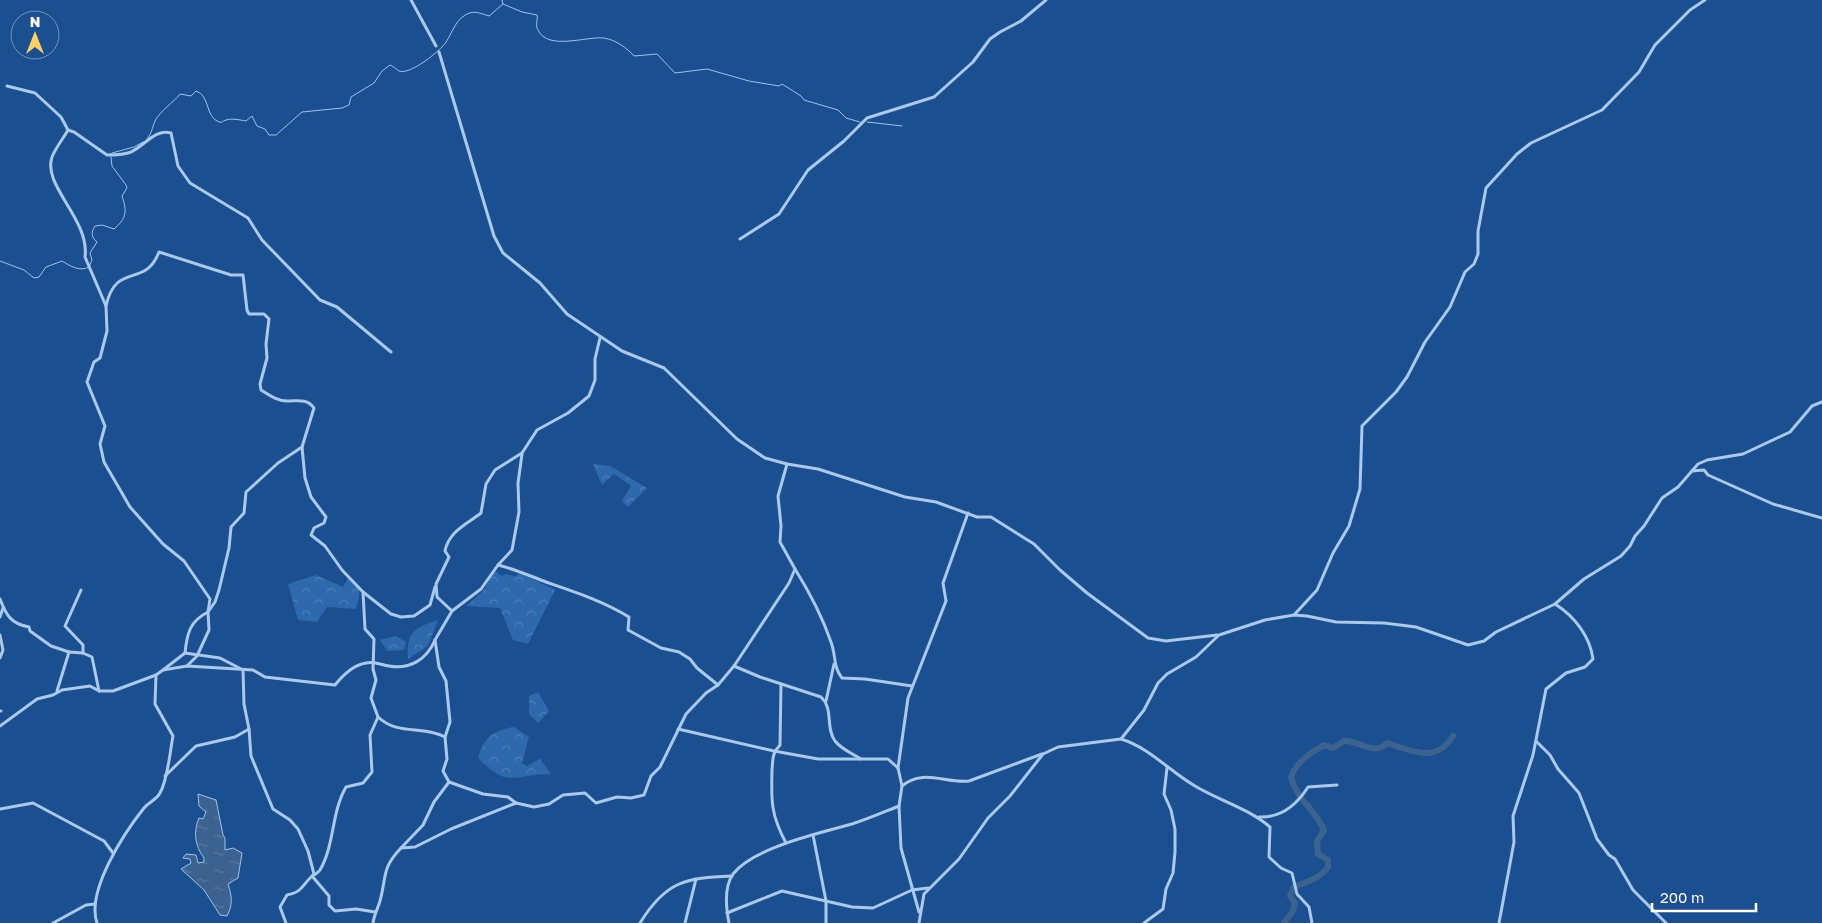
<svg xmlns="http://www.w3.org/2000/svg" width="1822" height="923" viewBox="0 0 1822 923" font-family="'Golos Text',sans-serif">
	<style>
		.forest { fill: url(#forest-crowns) }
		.water { fill: url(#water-ripples); stroke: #9cc4f0 }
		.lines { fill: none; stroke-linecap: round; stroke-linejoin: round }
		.stream { stroke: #9cc4f0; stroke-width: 1 }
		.river { stroke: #3c6290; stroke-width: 6 }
		.minor { stroke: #a9c9ee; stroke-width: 3 }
	</style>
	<defs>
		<pattern id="forest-crowns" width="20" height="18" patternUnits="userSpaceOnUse" patternTransform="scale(1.25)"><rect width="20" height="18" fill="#2e69ad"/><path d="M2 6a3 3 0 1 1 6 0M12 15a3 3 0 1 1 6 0" fill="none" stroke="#4d80b9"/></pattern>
		<pattern id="water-ripples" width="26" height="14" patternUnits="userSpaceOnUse" patternTransform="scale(1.25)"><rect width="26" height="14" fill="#3c6290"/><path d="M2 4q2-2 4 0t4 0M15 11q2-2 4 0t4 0" fill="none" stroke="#597aa1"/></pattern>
	</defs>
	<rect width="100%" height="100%" fill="#1b4f8f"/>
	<g class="forest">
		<polygon points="593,464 610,466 647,488 628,507 622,501 631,486 614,474 602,485"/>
		<polygon points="495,571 502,576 505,574 515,576 520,573 555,590 528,644 513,640 500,608 466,606 483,591"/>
		<path d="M316,575L343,587L349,577C363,586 360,595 356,609L327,607L317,622L298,620L288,584Z"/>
		<path d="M438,620L428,646L408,659C406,632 414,628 438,620Z"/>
		<polygon points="396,636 406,642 404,650 387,651 380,640"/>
		<polygon points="538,692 549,711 538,723 529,714 529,696"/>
		<path d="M514,727L529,737L522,763L527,766L540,759L551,774C512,774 510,790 478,758C483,738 494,730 514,727Z"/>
	</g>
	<path class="water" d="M198,794L216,800L223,835L225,838V850L233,848L242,853L238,878L228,884C232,896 233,905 227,916L220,915L204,890L181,869L191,863L190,859L183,858L186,854L196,855L198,863L204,862V858C195,846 193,832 199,818L203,819L206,812L199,806Z"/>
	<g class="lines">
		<g class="stream">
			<path d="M503,4L522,12L537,15C538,20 535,26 538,30C548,51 586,36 604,38C616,40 627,48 634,56L657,54L675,73L707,69L749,81L779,86L782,84L801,96L804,100L838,110L846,118L860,122"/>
			<polyline points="867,122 902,126"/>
			<path d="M147,139C152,133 152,128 155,121C161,110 173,103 180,94L191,96L196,91C210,95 205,117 219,122C223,123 222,121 226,120C232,118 240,120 246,121L252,116L257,126L265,129L269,135H276L302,112L342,108L349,105L351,97L374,83L382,71L390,65C393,66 396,69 399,71C410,75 435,54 442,47C452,37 453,21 467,14C475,10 482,14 489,16L503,4L502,0"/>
			<polyline points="112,153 134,147 143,142"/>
			<path d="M0,261L24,270L34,278L39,277L46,267L62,261C70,266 80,272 89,267L92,260L90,253L97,242C91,237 91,232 95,226L102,225L114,229C127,218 127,211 122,196L127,188L126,185L112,166L111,157"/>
		</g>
		<path class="river" d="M1284,923L1293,911L1295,903L1290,896L1294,887C1306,882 1321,878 1328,867V860L1318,854L1317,841L1324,830C1315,809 1296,799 1291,777C1297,761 1310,753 1324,745L1333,748L1344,741C1360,740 1374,757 1387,743C1413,751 1435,764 1453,736"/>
		<g class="minor">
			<polyline points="411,0 436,46"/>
			<polyline points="439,52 494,236 503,253 540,283 567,314 622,351 664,368 737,439 765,458 787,464 818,469 905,497 936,502 977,517 991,517 1034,544 1060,570 1087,593 1148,638 1166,641 1217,635"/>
			<path d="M7,86L35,93L61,117L68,130C63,139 56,147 52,157C42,186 90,219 85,257L106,306L107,331L100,358L94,362L87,382L105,426L100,444L104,462L130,507L163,544L184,561L210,599L208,612C190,621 187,633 185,653L163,670"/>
			<path d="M68,130L74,132L107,155C115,155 124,155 131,152C144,146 156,128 171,133L178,166L190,183L248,218L262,240L320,300L337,307L391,352"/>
			<polyline points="740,239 779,214 808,170 844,141 867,118 934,97 973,62 990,39 1000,32 1021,21 1046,0"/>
			<path d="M106,306C116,261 145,289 159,252L231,275H243L247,310L249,314H264L269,319L266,344L267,358L260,384L261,390C269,395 277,401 287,401C297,401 307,398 314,408L302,447L278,463L246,492L244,513L231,527L229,548L219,590L215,602L208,612L209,630L197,656L187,666"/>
			<polyline points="302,447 305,478 311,497 326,517 324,523 314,528 311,535 325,546 342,570 363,592 391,614 401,617 414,616 430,605 435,587"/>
			<polyline points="1692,471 1704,470 1708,475 1773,504 1822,518"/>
			<path d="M498,565C515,569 530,576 546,582C575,592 603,601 629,617L628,630L661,648L679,652L690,659L697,668L718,685"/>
			<path d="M795,569C810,593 822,616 831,642C836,655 833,667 842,678L865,679L912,686"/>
			<polyline points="81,590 65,626 83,645 83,653"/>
			<path d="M0,599C6,615 11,624 29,627L30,631L51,646L69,652"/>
			<polyline points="452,611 481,589 498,565 512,550 519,512 518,483 522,454"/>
			<polyline points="1294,615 1317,590 1333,553 1349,526 1360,489 1362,426 1396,392 1407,377 1425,342 1450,307 1465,272 1474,264 1478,254 1478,231 1486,188 1517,154 1531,143 1602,110 1639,72 1655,45 1690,10 1705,0"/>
			<polyline points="0,617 3,608"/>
			<polyline points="0,635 3,650 0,658"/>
			<polyline points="185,653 220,658 243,670 244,704 249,729 251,756 273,809 290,820 298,829 308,851 314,874 312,876 329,896 329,905 335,911 356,909 375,912"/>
			<path d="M734,666L760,677L821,697C834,709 825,727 835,741C841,749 853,754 861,759"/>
			<path d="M781,684L780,745C772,753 773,759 772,770C771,801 771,815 786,843"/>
			<polyline points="57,691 69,652 83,653 92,657 99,691"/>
			<polyline points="826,701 834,664"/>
			<polyline points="0,711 1,711"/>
			<path d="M378,717C398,736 422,725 445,737"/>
			<path d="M0,726L37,699L53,695L62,690L90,686L99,691H113L156,675L163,670L187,666L253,670L265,677L335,685C343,675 353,665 366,663C374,661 382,665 389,666C410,670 427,659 435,640"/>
			<polyline points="678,729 774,751 818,759 888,759 898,768 902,786"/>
			<path d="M1121,739C1150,748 1169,771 1195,786C1220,801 1248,808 1270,827L1269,857L1281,868L1292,873L1297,894L1309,907L1312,923"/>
			<polyline points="1537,742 1550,755 1558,769 1579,793 1597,839 1609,855 1615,859 1633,890 1666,923"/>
			<polyline points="898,768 908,698 946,601 943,583 968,513"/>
			<polyline points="165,776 196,746 235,737 249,729"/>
			<polyline points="449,782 483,794 508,797 516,803"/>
			<polyline points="899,806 901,848 919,912"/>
			<polyline points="0,809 33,803 104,841 113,853"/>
			<path d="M1259,817C1281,818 1296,806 1308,787L1337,785"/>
			<polyline points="813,835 826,901 826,923"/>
			<path d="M401,848L423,825L434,802L449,782L443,771L447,759L445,737L450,722L446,681L439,667L435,640L452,611L437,597L436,584L449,557L445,551C449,531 467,524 481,513L486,484L495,470L522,453L537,430L568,413L589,396L595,380V359L600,338"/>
			<polyline points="727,913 782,891 852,907 873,908 912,890 928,888"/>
			<polyline points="53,923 86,905 95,904"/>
			<path d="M97,923C86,891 124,833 144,808C148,803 157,799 160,793C168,779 170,751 173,736L155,704L156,675"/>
			<path d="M286,923L280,907L287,895C302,892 301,887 311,877C314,875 318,873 320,870C335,844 331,813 346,787L363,783L372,772L370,735L378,717L371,698L376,680L373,669L374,639L365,629L363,592"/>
			<path d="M373,923C374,915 378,908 380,901C387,876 381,869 401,848L415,847L451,829L516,803L534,807L549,804L563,795L585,793L596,803L617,797L631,798L644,795L651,776L660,767L686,714L706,693L718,685L734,666L789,583L795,569L780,542L781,526L778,496L787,464"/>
			<path d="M640,923C666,881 685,878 732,876"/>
			<polyline points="685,923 696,879"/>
			<path d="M729,923C726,908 724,887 733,874C754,847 821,833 852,824C868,819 884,812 899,806L902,786C923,768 946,784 969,781L1042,754"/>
			<polyline points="919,923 924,894 959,859 988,818 1010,796 1043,754 1058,747 1121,739 1144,710 1158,683 1167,674 1196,657 1219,635 1265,620 1294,615 1307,616 1336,622 1384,623 1416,627 1468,645 1484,641 1496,632 1555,604 1584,579 1621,556 1630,546 1635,536 1644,526 1662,498 1678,487 1698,464 1707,460 1743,454 1790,432 1812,406 1822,402"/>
			<polyline points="1144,923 1163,909 1166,889 1173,873 1175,852 1175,829 1171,810 1164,794 1167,768"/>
			<path d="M1499,923L1514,842L1513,816L1533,755L1546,689L1566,673L1585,667L1593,659C1590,636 1574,616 1555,604"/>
		</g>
	</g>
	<g transform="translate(35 35)"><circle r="24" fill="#1b4f8f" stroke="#7695bc"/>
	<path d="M0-4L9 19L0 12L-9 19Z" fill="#ffd166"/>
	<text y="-8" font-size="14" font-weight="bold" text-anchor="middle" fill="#ffffff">N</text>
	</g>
	<path d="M1652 903v8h104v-8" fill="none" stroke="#ffffff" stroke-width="2.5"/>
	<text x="1660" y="903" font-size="15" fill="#ffffff" stroke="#1b4f8f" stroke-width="4" paint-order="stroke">200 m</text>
</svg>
